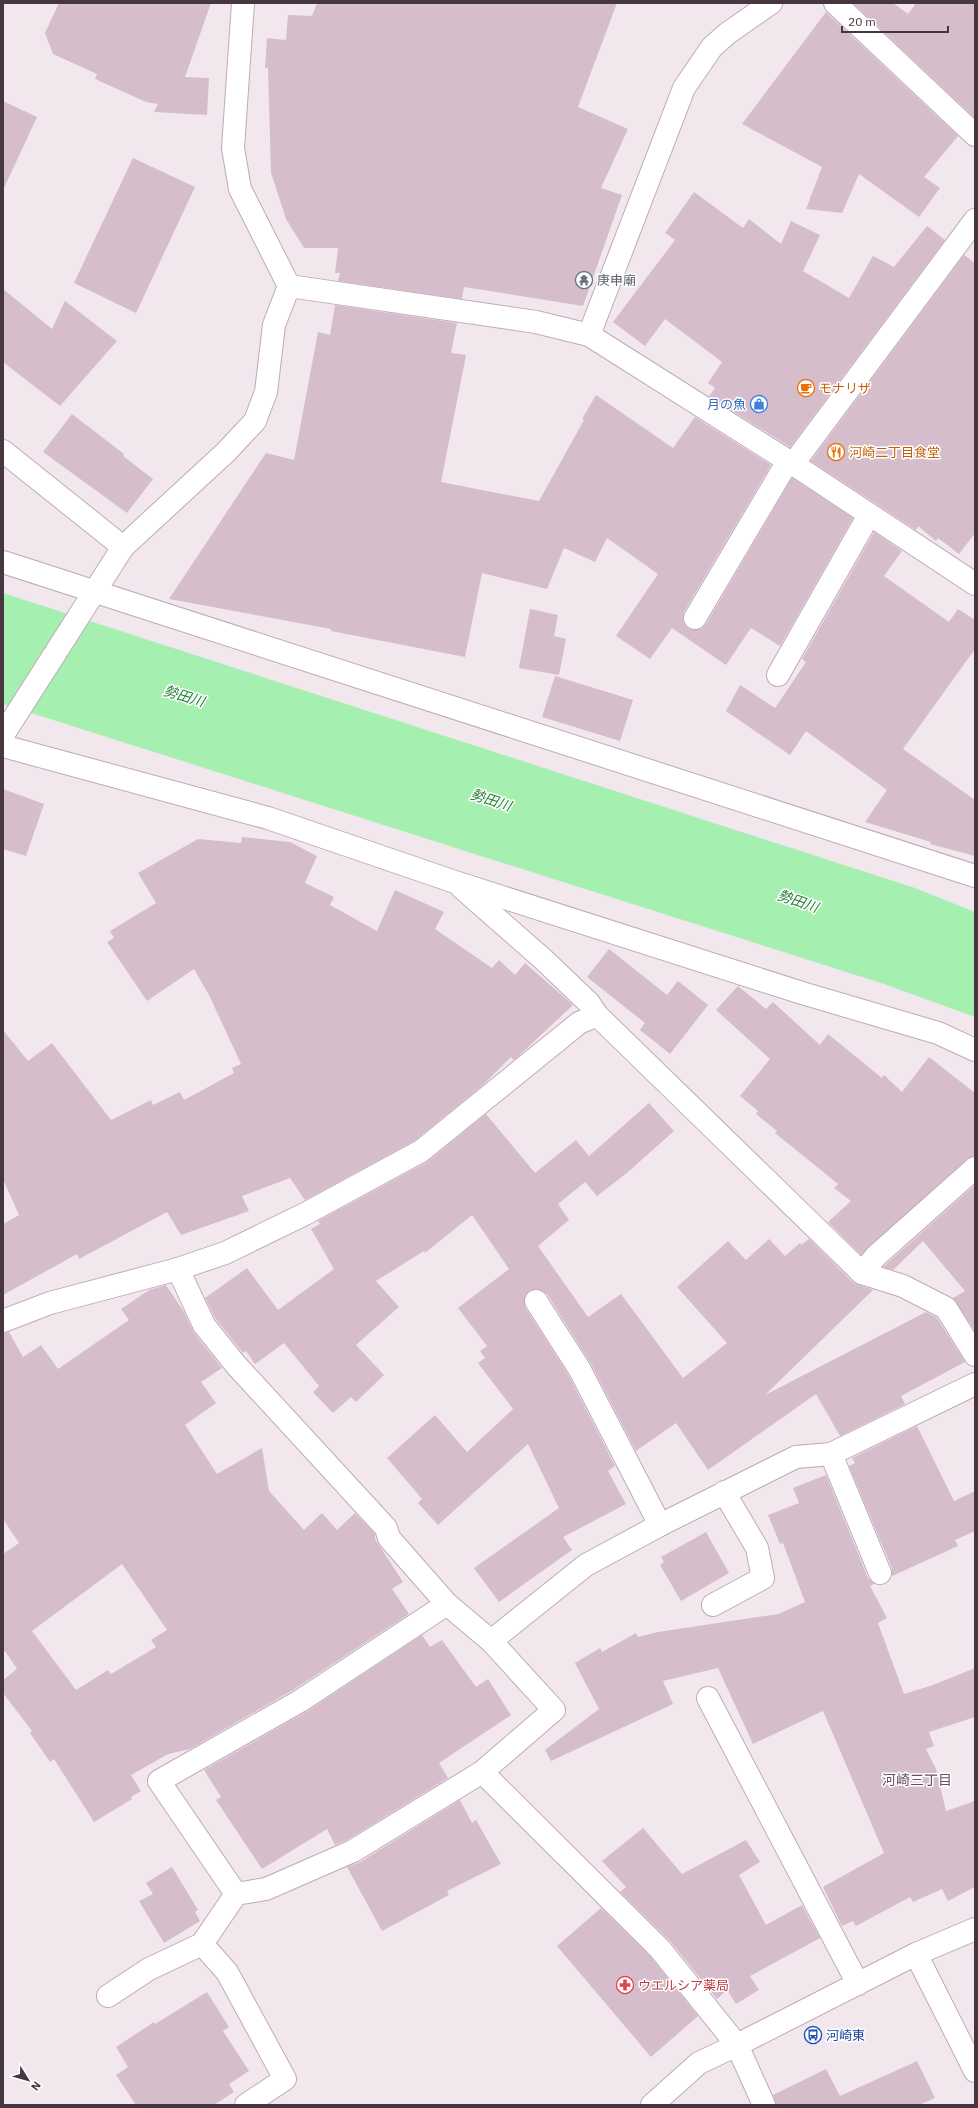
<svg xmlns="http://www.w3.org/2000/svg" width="978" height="2108" viewBox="0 0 978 2108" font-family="'IBM Plex Sans','Noto Sans JP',sans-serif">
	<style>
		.water { fill: #a5efb1 }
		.building { fill: #d5bdcc; fill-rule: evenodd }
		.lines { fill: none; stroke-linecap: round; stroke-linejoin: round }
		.minor-casing { stroke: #bfaab7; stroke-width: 24 }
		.tertiary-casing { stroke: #bfaab7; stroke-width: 24 }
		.minor { stroke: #fff; stroke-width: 22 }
		.tertiary { stroke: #fff; stroke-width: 22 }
		.labels { text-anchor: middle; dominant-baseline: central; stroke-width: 3; stroke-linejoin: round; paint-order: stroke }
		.worship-label { font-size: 13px; fill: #5b616d; stroke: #fff; text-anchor: start }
		.food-label { font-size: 13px; fill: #c56008; stroke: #fff; text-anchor: start }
		.shop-label { font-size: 13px; fill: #366cbe; stroke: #fff; text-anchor: end }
		.health-label { font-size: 13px; fill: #be3a42; stroke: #fff; text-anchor: start }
		.transit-label { font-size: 13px; fill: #164399; stroke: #fff; text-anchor: start }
		.water-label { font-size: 14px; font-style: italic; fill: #278137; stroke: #fff }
		.neighbourhood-label { font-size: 14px; fill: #694e60; stroke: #fff }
	</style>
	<rect width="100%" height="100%" fill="#f3e7ee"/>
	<polygon class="water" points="3,593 915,888 975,912 975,1017 884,984 3,704"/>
	<g class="building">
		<polygon points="59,3 211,3 185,77 209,78 207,115 154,112 158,104 146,102 95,79 97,74 53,54 45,33"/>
		<polygon points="317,3 617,3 578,107 628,129 601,188 622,195 583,306 464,287 462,299 338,281 340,273 335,273 338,248 304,248 286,219 271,173 268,68 265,68 267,38 286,40 288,15 312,16"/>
		<polygon points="853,3 893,3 908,14 916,3 975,3 974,117"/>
		<polygon points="826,12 958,136 924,177 940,188 919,217 859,174 842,213 806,209 822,167 742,124"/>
		<polygon points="3,101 37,117 3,190"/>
		<polygon points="133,158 195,187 136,313 74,283"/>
		<polygon points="694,192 743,228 749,219 781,244 791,221 820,235 803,271 849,298 873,256 894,267 927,226 945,240 790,447 709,396 715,388 708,383 722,362 665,319 645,346 613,322 675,240 665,233"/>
		<polygon points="964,255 975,263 975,533 959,554 938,538 936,541 918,526 916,530 811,461"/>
		<polygon points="3,289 52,329 65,301 117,341 60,406 3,362"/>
		<polygon points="335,305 457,323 451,353 466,355 441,482 539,501 584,420 582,419 596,395 673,448 695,417 771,465 684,612 683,617 684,624 689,629 701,629 706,624 792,478 853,518 780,646 751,628 726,665 672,628 650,659 616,636 658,574 607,538 595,562 564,548 547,589 482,573 465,657 331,631 331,629 169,599 266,453 294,460 318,332 330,335"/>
		<polygon points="72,414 124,454 123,456 153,479 127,513 43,452"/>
		<polygon points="874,532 902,551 884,576 949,622 958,609 975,620 975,649 903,749 975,800 975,856 930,844 931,842 865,822 887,790 806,731 790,755 726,711 740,685 775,708 806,662 802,659"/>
		<polygon points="530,609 558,615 554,636 566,639 559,675 519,668"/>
		<polygon points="555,676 633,700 620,741 542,717"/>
		<polygon points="3,789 44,804 26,856 3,849"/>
		<polygon points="242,837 290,842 317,856 305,883 334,897 330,905 377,931 395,890 444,912 435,929 492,968 499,960 515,975 525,963 573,1005 525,1050 514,1060 511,1057 484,1084 414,1141 305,1200 290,1178 242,1196 249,1211 181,1235 167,1212 79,1259 77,1254 3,1295 3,1224 19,1215 3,1179 3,1030 28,1061 52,1043 111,1120 151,1100 153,1105 180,1092 184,1100 234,1073 232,1068 241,1064 209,995 194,969 147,1001 107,942 114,938 110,931 156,903 138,873 198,839 241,843"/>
		<polygon points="609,949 667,995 678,981 708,1005 670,1054 640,1030 645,1023 587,977"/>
		<polygon points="738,986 766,1009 773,1002 820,1045 828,1034 882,1078 884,1075 902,1092 929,1057 975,1093 975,1156 967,1159 861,1255 828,1222 851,1201 834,1188 838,1184 775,1133 777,1131 756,1114 758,1111 740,1096 770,1059 716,1010"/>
		<polygon points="649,1103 674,1131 628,1172 597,1196 585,1182 558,1204 569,1220 538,1246 588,1317 621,1294 683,1378 727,1343 677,1287 728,1241 746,1260 769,1239 785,1256 800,1243 801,1245 809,1239 854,1283 873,1290 765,1395 926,1312 937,1318 965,1362 901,1396 905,1404 840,1436 816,1394 708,1470 676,1423 636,1451 591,1364 547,1294 541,1290 530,1290 525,1296 525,1307 569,1376 615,1466 608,1471 626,1504 563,1537 572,1550 499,1602 474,1568 559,1508 528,1444 438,1525 418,1503 422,1499 387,1458 435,1415 467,1452 513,1409 478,1363 485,1358 480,1351 487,1346 458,1308 509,1269 472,1215 425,1253 424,1251 376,1281 399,1307 356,1345 384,1375 356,1402 351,1397 333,1413 313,1392 319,1386 284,1343 255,1364 246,1351 243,1353 215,1318 205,1298 247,1268 278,1310 334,1269 311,1229 320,1224 318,1221 427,1162 486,1114 535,1173 576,1140 589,1156"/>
		<polygon points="975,1185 975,1331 953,1298 965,1291 923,1241 893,1270 883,1267"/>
		<path d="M166,1285L184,1312L194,1333L222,1368L201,1382L216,1403L185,1425L217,1474L262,1448L269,1491L304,1530L322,1513L337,1530L355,1513L375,1534V1539L403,1582L392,1589L409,1614L293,1690L190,1749L168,1754L131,1775L141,1791L131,1797L132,1799L94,1822L54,1759L50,1762L30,1733L32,1731L3,1693V1680L17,1669L5,1651L3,1652V1554L19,1543L3,1519V1333L9,1332L23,1357L41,1345L58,1369L129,1320L121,1309L149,1290ZM122,1564L167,1630L151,1640L156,1647L111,1674L108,1670L76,1690L32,1631Z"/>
		<polygon points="917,1426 954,1501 975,1491 975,1531 955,1540 958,1546 892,1576 892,1568 849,1466 855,1463 852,1458"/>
		<polygon points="826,1475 868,1578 874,1584 870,1586 887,1618 878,1623 904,1694 933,1685 975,1668 975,1717 929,1732 934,1746 926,1749 936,1769 946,1811 975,1801 975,1887 948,1901 942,1889 913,1902 910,1897 856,1926 853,1921 842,1926 823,1887 884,1853 823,1711 753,1744 718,1668 663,1681 673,1704 551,1761 545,1750 599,1709 575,1663 600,1648 602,1652 636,1633 638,1637 658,1632 778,1614 805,1602 783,1543 780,1544 768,1515 799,1503 793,1488"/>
		<polygon points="706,1532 729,1573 681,1601 660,1565 664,1562 661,1557"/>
		<polygon points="422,1635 430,1647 442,1640 476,1687 488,1679 511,1715 439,1763 448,1778 347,1840 335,1845 327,1829 262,1869 216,1800 221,1797 204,1770 306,1712"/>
		<polygon points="460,1800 472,1823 476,1820 501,1864 447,1891 449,1895 382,1931 347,1867 360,1862"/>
		<polygon points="643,1828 682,1874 746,1840 760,1862 739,1875 766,1925 802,1905 820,1938 750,1976 759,1990 736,2004 727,1990 717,1999 670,1941 620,1892 626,1887 602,1861"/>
		<polygon points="172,1867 198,1910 195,1912 200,1921 164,1943 139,1901 153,1894 146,1883"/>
		<polygon points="601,1908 651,1957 698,2016 651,2057 557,1946"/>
		<polygon points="207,1992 229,2027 223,2031 249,2071 229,2084 234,2092 214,2105 136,2105 116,2075 128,2067 116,2047 154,2022 155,2024"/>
		<polygon points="917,2061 935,2098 919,2105 776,2105 773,2095 826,2069 840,2096"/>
	</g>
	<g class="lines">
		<g class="minor-casing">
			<g id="minor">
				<polyline points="835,3 975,135"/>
				<polyline points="289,286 536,322 589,335 793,464 975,584"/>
				<polyline points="589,335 684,88 712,47 728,33 771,3"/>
				<polyline points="3,451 123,547"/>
				<polyline points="793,464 975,220"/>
				<polyline points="3,562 975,876"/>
				<polyline points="695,618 788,461"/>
				<polyline points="778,675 869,515"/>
				<polyline points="3,735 123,547 226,452 255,421 266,392 274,325 289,286 240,189 233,148 243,3"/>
				<polyline points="3,746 268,818 455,882 802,993 938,1033 975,1050"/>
				<polyline points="462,888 544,960 589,1003 597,1015 862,1273 903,1286 946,1308 975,1355"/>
				<polyline points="178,1269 204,1325 236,1365 386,1528 389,1538 447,1604 491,1641 554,1710 482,1772 660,1949 737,2045 764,2105"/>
				<polyline points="862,1273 876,1256 975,1168"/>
				<polyline points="536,1301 580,1370 660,1525"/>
				<polyline points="3,1321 50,1303 178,1269 225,1253 305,1214 421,1151 579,1023 597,1015"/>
				<polyline points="831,1454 880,1573"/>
				<polyline points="713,1605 763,1578 757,1548 724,1492"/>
				<polyline points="491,1641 586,1565 660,1525 796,1457 831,1454 975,1384"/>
				<polyline points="708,1698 858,1984"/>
				<polyline points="236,1894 159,1781 300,1701 447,1604"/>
				<polyline points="202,1944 227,1972 285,2079 246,2105"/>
				<polyline points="916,1954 975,2071"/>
				<polyline points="108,1996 149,1969 202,1944 236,1894 266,1889 353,1851 482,1772"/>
				<polyline points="652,2105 699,2063 737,2045"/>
			</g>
		</g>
		<g class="tertiary-casing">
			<polyline id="tertiary" points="737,2045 916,1954 975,1929"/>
		</g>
		<use href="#minor" class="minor"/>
		<use href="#tertiary" class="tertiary"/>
	</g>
	<defs>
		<g id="temple-ring" transform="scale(0.9)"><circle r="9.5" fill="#fff" stroke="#6b7280" stroke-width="1.5"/><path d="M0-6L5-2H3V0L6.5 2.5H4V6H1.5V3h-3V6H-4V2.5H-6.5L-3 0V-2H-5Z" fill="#6b7280"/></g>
		<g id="cafe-ring" transform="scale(0.9)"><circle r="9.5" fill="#fff" stroke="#e8710a" stroke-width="1.5"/><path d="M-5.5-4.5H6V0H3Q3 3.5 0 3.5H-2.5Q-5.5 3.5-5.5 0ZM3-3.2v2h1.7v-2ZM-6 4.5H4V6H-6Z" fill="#e8710a"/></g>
		<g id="shop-ring" transform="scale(0.9)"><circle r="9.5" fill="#fff" stroke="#3f7fe0" stroke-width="1.5"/><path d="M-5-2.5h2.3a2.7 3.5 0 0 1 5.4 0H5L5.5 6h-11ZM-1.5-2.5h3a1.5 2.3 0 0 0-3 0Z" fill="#3f7fe0"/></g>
		<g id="restaurant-ring" transform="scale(0.9)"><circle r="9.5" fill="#fff" stroke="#e8710a" stroke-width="1.5"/><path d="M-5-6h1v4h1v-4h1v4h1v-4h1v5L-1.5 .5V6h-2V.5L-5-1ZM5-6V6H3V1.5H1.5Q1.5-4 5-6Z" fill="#e8710a"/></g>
		<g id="pharmacy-ring" transform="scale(0.9)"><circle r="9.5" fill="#fff" stroke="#e0444e" stroke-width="1.5"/><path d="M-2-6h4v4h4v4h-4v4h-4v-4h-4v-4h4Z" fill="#e0444e"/></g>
		<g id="bus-ring" transform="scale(0.9)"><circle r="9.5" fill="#fff" stroke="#1a4fb4" stroke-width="1.5"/><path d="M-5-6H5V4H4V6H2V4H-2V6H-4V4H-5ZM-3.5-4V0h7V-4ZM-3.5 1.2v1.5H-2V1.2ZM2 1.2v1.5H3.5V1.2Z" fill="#1a4fb4"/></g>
	</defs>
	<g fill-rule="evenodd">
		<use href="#temple-ring" x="584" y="280"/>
		<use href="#cafe-ring" x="806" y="388"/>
		<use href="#shop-ring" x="759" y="404"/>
		<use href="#restaurant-ring" x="836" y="452"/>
		<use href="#pharmacy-ring" x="625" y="1985"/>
		<use href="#bus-ring" x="813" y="2035"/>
	</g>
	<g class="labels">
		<g class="worship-label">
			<text x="597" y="280">庚申廟</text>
		</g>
		<g class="food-label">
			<text x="819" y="388">モナリザ</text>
			<text x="849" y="452">河崎二丁目食堂</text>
		</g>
		<g class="shop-label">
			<text x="746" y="404">月の魚</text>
		</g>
		<g class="health-label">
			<text x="638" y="1985">ウエルシア薬局</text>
		</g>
		<g class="transit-label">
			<text x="826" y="2035">河崎東</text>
		</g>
		<g class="water-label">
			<text transform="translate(184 696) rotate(17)">勢田川</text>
			<text transform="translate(491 800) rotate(18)">勢田川</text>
			<text transform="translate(798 901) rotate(19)">勢田川</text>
		</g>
		<g class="neighbourhood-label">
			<text x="917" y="1780">河崎三丁目</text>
		</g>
	</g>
	<rect width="978" height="2108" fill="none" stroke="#463641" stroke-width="8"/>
	<g transform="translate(28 2080) rotate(127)" stroke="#ffffff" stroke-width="3" paint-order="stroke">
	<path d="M0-3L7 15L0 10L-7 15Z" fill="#463641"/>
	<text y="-6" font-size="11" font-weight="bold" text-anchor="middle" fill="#463641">N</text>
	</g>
	<path d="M842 26v6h106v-6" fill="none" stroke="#463641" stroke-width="2"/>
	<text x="848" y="26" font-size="12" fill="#463641" stroke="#ffffff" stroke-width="3" paint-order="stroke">20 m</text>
</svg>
